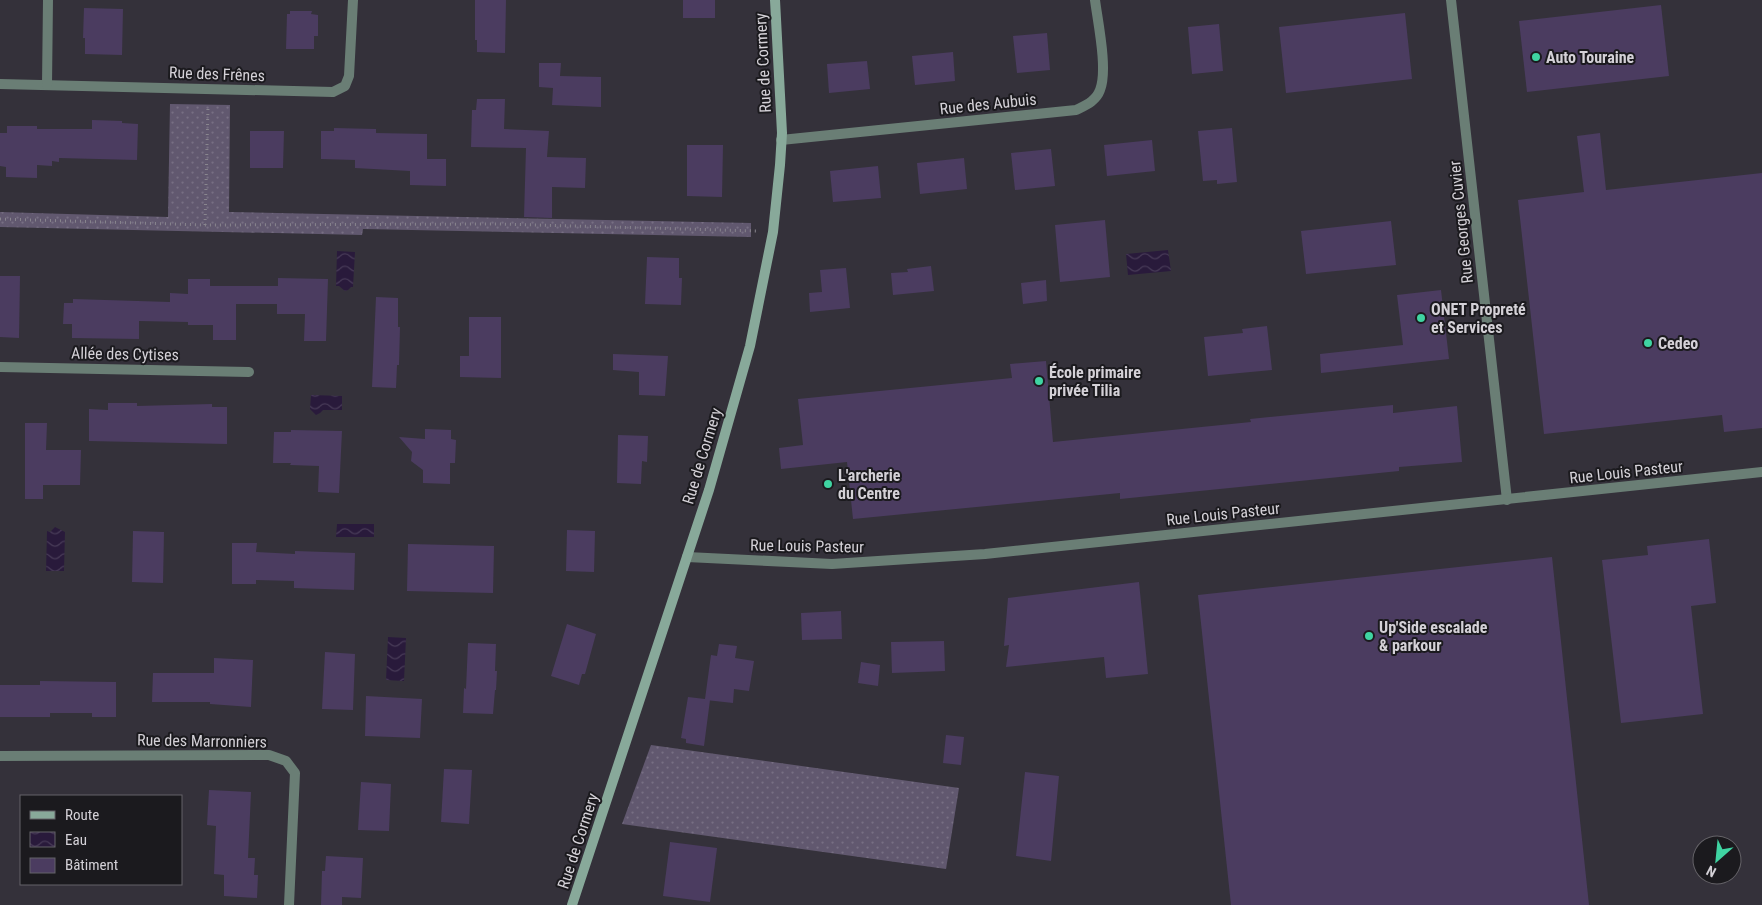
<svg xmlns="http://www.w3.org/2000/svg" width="1762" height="905" viewBox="0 0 1762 905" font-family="'Roboto Condensed',sans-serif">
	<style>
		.grass { fill: url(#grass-dots) }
		.water { fill: url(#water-waves) }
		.building { fill: #4b3c60 }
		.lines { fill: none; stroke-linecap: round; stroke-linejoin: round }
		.path { stroke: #89868e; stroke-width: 3; stroke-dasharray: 1 4; stroke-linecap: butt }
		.street { stroke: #6a7e75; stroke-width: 10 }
		.secondary { stroke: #88a99a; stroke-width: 10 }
		.poi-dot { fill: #3fd4a2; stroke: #1b1a1e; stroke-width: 2 }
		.labels { text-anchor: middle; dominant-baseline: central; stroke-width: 4; stroke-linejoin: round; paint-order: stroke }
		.poi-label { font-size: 16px; font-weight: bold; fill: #d4d1d7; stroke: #1b1a1e; text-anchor: start }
		.street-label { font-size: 16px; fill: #d4d1d7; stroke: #1b1a1e }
	</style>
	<defs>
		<pattern id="grass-dots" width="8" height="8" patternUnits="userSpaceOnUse" patternTransform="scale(1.25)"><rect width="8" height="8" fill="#61586f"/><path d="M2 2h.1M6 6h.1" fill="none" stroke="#776f83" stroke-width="1.8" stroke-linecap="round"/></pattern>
		<pattern id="water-waves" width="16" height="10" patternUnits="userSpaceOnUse" patternTransform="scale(1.25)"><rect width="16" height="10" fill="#291a3b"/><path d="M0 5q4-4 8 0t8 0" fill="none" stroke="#473a57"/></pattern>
	</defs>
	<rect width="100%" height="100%" fill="#34313a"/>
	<g class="grass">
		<polygon points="170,104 230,105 229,212 751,223 751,237 363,229 362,235 0,227 0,212 168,217"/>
		<polygon points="651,745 959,788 946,869 622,824"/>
	</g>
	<g class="water">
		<polygon points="1168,250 1171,271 1128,275 1126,254"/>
		<polygon points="337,251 355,252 353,287 351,287 348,290 345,291 339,286 336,286"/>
		<polygon points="311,395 342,396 342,410 323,410 320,413 316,415 310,409"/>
		<polygon points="337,524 374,524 374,537 336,537"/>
		<polygon points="55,527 65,532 64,571 46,571 47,531 50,532"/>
		<polygon points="388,637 406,638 404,681 386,680"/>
	</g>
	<g class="building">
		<polygon points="475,0 506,0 505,53 477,52 477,40 475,40"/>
		<rect x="683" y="0" width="32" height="18"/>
		<polygon points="1661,5 1669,76 1527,92 1519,21"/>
		<polygon points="84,8 123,9 122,55 85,54 85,38 83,38"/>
		<polygon points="290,11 312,11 311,14 318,15 318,36 314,36 314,49 286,49 287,14 290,14"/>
		<polygon points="1405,13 1412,79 1286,93 1279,27"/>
		<polygon points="1219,24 1223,71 1192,74 1188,27"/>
		<polygon points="1047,33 1050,70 1017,73 1013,36"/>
		<polygon points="953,52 955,81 915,85 912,56"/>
		<polygon points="867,61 870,89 829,93 827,64"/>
		<polygon points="539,63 561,63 560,76 601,77 601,107 552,105 553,88 539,87"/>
		<polygon points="477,99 505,99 504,129 549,131 547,157 586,158 585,188 552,187 552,218 524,217 526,148 471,147 472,110 476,110"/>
		<polygon points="92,120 122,121 122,123 138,124 137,160 59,158 59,162 52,161 52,166 37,165 37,178 6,177 6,167 0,166 0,133 7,133 7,126 37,126 37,129 92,129"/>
		<polygon points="334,128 376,129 376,133 427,134 427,159 446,159 446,186 410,185 410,171 355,168 355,160 321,159 321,131 334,131"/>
		<polygon points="1232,128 1237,182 1217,184 1217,180 1203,181 1198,131"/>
		<polygon points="250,131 284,131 283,168 250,168"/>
		<polygon points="1600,133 1606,190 1762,173 1762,428 1724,432 1722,415 1544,434 1518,200 1584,192 1577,136"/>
		<polygon points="1152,140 1155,171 1107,176 1104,145"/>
		<polygon points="687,145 723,145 722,197 687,196"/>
		<polygon points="1051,149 1055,186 1015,190 1011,153"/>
		<polygon points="964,158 967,189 920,194 917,163"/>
		<polygon points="878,166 881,198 833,202 830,171"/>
		<polygon points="1105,220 1110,277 1060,282 1055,225"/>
		<polygon points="1391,221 1396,265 1306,274 1301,231"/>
		<polygon points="647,257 679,258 679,278 682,278 681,305 645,304"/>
		<polygon points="931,266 934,291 893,295 891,273 908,272 907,269"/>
		<polygon points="846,268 850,308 810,312 809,293 822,292 820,270"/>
		<polygon points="0,276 20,276 19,338 0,337"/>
		<polygon points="278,278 328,279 326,341 304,341 305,314 277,314 277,304 236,304 236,340 213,340 213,325 188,325 188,322 139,321 139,339 72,338 72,324 63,324 64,303 73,303 73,299 170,302 170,293 188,294 188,279 210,279 210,286 278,286"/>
		<polygon points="1046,280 1047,301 1023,304 1021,283"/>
		<polygon points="1441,290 1449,359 1321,373 1320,354 1403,345 1397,295"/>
		<polygon points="376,297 398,298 398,327 400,327 399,365 397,365 396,388 372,387"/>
		<polygon points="469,317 501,317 501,378 460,377 460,356 469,356"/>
		<polygon points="1267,326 1272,370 1208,376 1204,337 1243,333 1242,329"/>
		<polygon points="613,354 668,356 665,396 639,395 639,372 613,370"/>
		<polygon points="1046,361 1053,442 1251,422 1250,419 1393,405 1393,413 1457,406 1462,462 1399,467 1399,471 1120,499 1120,493 853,519 847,462 781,469 779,448 803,445 798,399 1012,378 1010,364"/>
		<polygon points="108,403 137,403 137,406 212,404 212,407 227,407 227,444 89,441 89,409 108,410"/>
		<polygon points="25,423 47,423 46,450 81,450 80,485 43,485 43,499 25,499"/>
		<polygon points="425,429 451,430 451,439 456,440 455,463 450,463 450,484 423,483 423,470 411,461 412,452 399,437 425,439"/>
		<polygon points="291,430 342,431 339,493 318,492 319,466 290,465 291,463 273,463 274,432 291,432"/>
		<polygon points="618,435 648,436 647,462 642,461 641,484 617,483"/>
		<polygon points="567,530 595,531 594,572 566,571"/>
		<polygon points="133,531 164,532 163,583 132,582"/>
		<polygon points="1709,539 1716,603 1691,606 1703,714 1621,723 1602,560 1648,555 1647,546"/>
		<polygon points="232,543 257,543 256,552 295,554 295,551 355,553 354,590 294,588 294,581 256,580 256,584 232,584"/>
		<polygon points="408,544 494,546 493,593 407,591"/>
		<polygon points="1552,557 1589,905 1231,905 1198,595"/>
		<polygon points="1139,582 1148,674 1106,678 1104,657 1006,667 1009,645 1004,646 1008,598"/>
		<polygon points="841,611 842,639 802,640 801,613"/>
		<polygon points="567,624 596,634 585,674 582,674 579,685 551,676"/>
		<polygon points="944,641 945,671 892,673 891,642"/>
		<polygon points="468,643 496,644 495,671 497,671 496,690 495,690 493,714 463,713 464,688 466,689"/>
		<polygon points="719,644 737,646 735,658 754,661 749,691 734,689 733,703 706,700 710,700 704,746 686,743 686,739 681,738 688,697 705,699 711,655 717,656"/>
		<polygon points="325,652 355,654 353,710 322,709"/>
		<polygon points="214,658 253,660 251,707 210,704 210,702 152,702 153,673 214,673"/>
		<polygon points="861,662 880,665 878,686 858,683"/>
		<polygon points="40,681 116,682 116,717 92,717 92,713 50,713 50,717 0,717 0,685 40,685"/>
		<polygon points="366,696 422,699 420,738 365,736"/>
		<polygon points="946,735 964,737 961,765 943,763"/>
		<polygon points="444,769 472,770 469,824 441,822"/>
		<polygon points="1025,772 1059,776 1051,861 1016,856"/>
		<polygon points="361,782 391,784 389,831 358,830"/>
		<polygon points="209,790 251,792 248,858 255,858 254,875 258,875 257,898 224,896 224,875 214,874 216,826 207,825"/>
		<polygon points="670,842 717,848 710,902 663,896"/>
		<polygon points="326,856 363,858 361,898 342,897 342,905 321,905 322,871 325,871"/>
	</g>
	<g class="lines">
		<g class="path">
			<polyline points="0,219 205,225 499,224 758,231"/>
			<polyline points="205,225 208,106"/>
		</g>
		<g class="street">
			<polyline points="1451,0 1507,500"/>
			<polyline points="0,84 333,92 345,86 349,76 353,0"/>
			<polyline points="47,85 48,0"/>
			<path d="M781,140L1076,110C1086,105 1096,101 1100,90C1108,70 1098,23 1095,0"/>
			<polyline points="0,367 249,372"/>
			<polyline points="687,557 832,564 985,554 1762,472"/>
			<polyline points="0,756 269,755 286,761 295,773 289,905"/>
		</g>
		<polyline class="secondary" points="572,905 709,490 750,346 773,232 780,165 782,133 775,0"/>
	</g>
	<g class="poi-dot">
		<circle cx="1536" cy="57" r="5"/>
		<circle cx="1421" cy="318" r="5"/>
		<circle cx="1648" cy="343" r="5"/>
		<circle cx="1039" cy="381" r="5"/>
		<circle cx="828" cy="484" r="5"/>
		<circle cx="1369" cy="636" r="5"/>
	</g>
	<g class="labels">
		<g class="poi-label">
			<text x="1546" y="57">Auto Touraine</text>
			<text x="1431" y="309">ONET Propreté<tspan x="1431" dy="18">et Services</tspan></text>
			<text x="1658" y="343">Cedeo</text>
			<text x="1049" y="372">École primaire<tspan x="1049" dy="18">privée Tilia</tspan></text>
			<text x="838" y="475">L'archerie<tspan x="838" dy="18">du Centre</tspan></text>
			<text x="1379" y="627">Up'Side escalade<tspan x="1379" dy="18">&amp; parkour</tspan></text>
		</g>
		<g class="street-label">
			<text transform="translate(763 63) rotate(-93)">Rue de Cormery</text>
			<text transform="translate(217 74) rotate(2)">Rue des Frênes</text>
			<text transform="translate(988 104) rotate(-6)">Rue des Aubuis</text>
			<text transform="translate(1461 222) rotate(-96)">Rue Georges Cuvier</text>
			<text transform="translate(125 354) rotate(1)">Allée des Cytises</text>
			<text transform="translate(702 456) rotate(-73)">Rue de Cormery</text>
			<text transform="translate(1626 472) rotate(-6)">Rue Louis Pasteur</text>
			<text transform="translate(1223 514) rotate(-6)">Rue Louis Pasteur</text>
			<text transform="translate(807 546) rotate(1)">Rue Louis Pasteur</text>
			<text transform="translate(202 741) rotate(1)">Rue des Marronniers</text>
			<text transform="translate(578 841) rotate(-72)">Rue de Cormery</text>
		</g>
	</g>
	<rect x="20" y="795" width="162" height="90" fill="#1b1a1e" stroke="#656368"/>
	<rect x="30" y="811" width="25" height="8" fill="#88a99a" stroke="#656368"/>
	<text x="65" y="820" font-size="15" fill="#d4d1d7">Route</text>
	<rect x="30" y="832" width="25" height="15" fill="url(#water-waves)" stroke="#656368"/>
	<text x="65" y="845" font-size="15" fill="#d4d1d7">Eau</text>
	<rect x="30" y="858" width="25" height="15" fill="#4b3c60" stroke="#656368"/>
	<text x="65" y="870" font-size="15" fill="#d4d1d7">Bâtiment</text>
	<g transform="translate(1717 860) rotate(207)"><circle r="24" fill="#1b1a1e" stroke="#656368"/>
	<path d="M0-4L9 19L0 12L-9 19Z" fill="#3fd4a2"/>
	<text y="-8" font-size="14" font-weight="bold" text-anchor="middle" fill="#d4d1d7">N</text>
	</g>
</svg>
